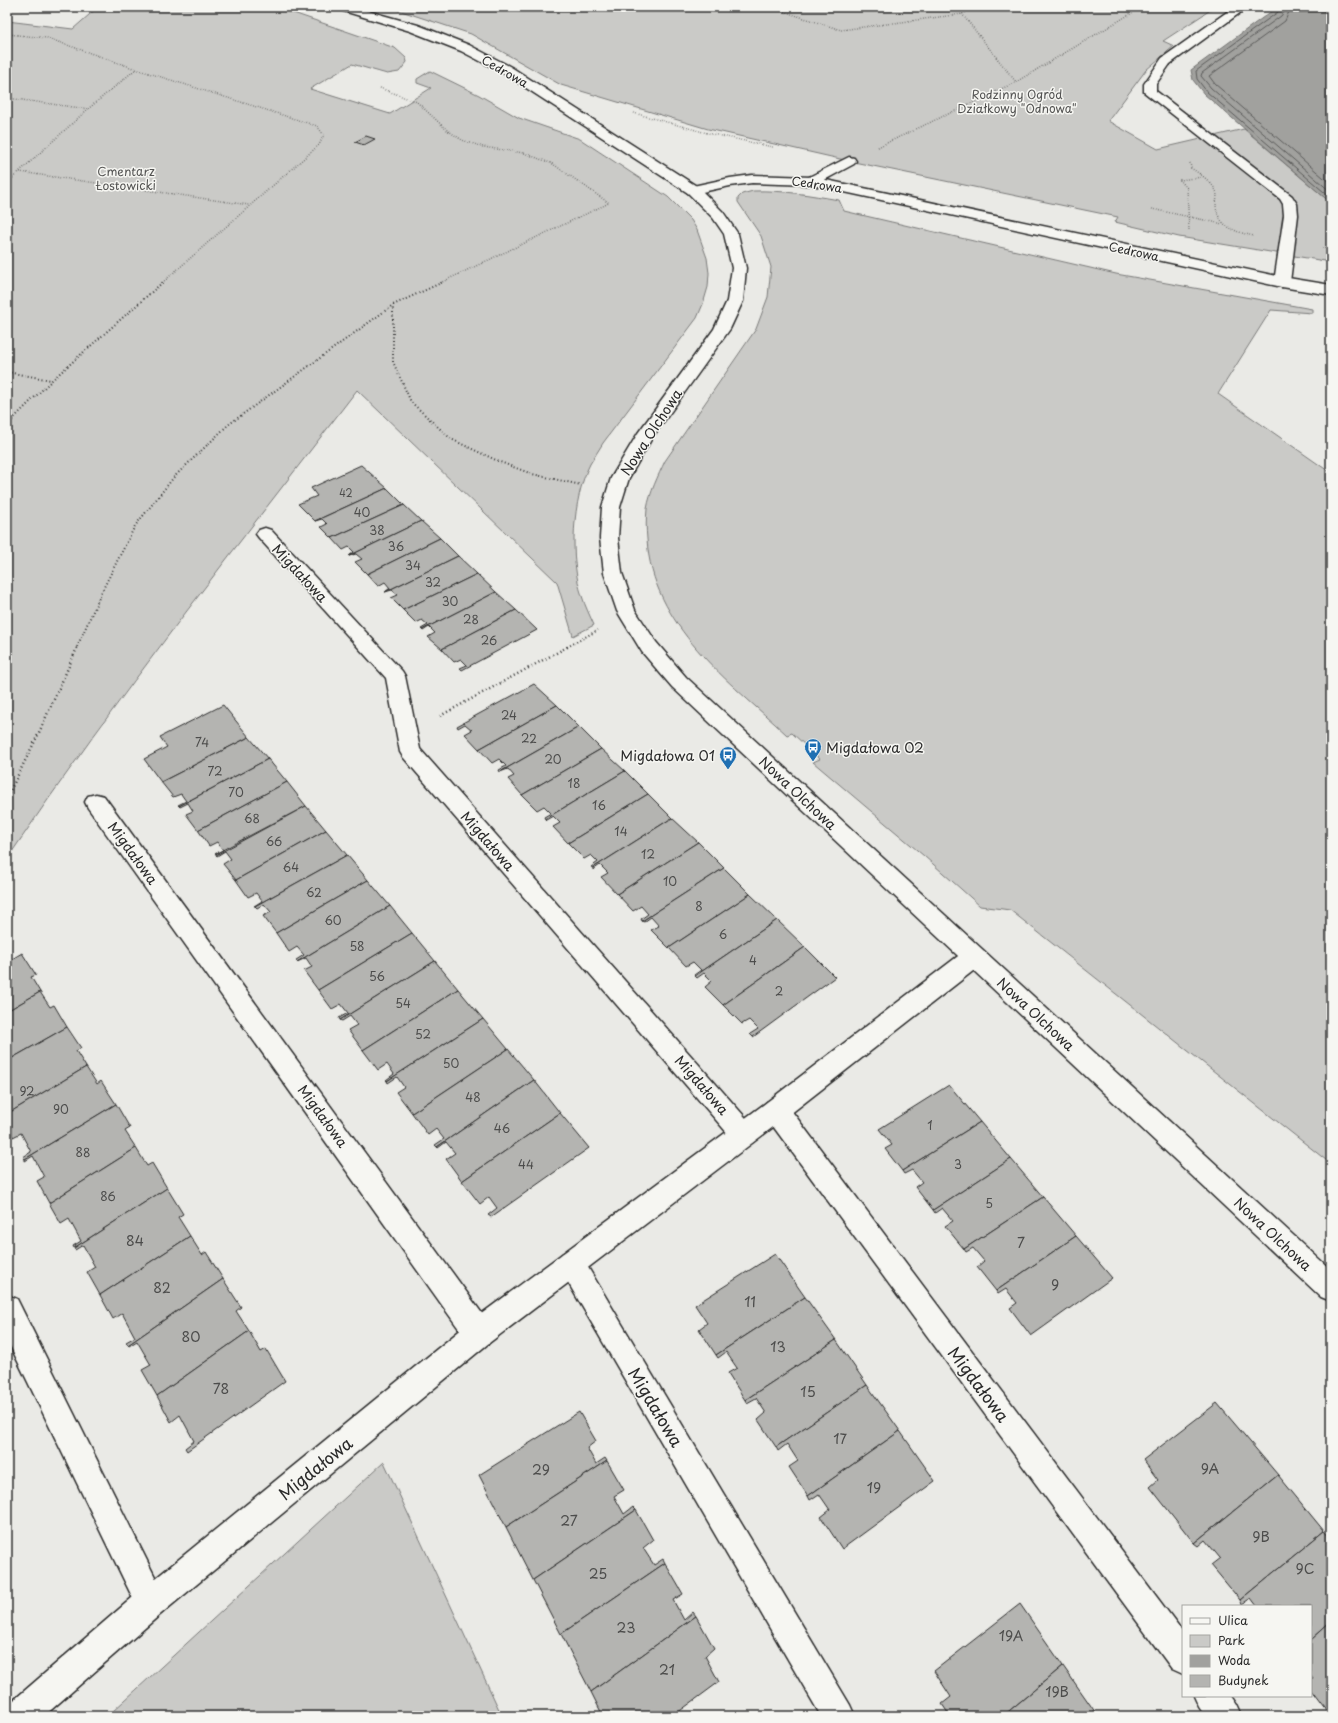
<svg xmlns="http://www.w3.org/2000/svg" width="1338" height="1723" viewBox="0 0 1338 1723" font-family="'Playpen Sans',sans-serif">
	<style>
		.green { fill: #cacac7; stroke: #7a7a79 }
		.water { fill: #a1a19e; stroke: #727270 }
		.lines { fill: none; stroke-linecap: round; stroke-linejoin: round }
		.shore { stroke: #5a5a59; stroke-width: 1 }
		.building { fill: #b4b4b1; stroke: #2b2b2b }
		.lane-casing { stroke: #2b2b2b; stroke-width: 3 }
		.street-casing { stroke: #2b2b2b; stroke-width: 3 }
		.secondary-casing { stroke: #2b2b2b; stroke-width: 3 }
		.path-far2 { stroke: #2b2b2b; stroke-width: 1.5; stroke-dasharray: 0.5 2; stroke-linecap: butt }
		.path-far1 { stroke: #2b2b2b; stroke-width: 2; stroke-dasharray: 1 2.5; stroke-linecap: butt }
		.path { stroke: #2b2b2b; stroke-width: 2.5; stroke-dasharray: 1 3; stroke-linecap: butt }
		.lane { fill: #f6f6f2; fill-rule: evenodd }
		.street { fill: #f6f6f2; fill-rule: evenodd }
		.secondary { fill: #f6f6f2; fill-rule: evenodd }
		.labels { text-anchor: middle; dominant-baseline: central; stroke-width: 3; stroke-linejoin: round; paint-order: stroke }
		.far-number-label { font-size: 10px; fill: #4d4d4c }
		.far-street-label { font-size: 12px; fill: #2b2b2b; stroke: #f6f6f2 }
		.far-park-label { font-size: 12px; fill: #535352; stroke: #f6f6f2 }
		.number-label { font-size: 12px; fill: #4d4d4c }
		.street-label { font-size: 14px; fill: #2b2b2b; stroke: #f6f6f2 }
		.poi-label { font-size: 14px; fill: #2b2b2b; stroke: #f6f6f2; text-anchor: start }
		.near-number-label { font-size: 14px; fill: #4d4d4c }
		.near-street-label { font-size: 17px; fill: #2b2b2b; stroke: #f6f6f2 }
	</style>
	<rect width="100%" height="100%" fill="#eaeae6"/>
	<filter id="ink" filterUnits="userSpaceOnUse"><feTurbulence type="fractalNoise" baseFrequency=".025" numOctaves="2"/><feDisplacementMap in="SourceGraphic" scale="8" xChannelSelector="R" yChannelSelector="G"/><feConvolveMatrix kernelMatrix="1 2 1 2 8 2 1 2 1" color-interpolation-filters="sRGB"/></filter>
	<g filter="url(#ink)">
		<g class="green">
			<path d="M98,7H276L395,48L406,58L407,62L399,72L387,74L352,64L310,89L390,114L431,88L417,83V79L430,71L479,95L519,118L580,139L668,197L691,220L697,230L707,258L709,273L708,287L703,304L697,318L603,443C599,450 594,457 590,464C572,499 569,559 582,596C585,606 590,616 594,625L573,636L557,582L357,390C238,545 116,698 7,859V21L73,29Z"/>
			<polygon points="389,7 1215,7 1163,41 1174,46 1146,70 1108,121 1158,149 1244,129 1331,203 1331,262 1179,237 1115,222 1118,217 849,161 708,129 561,85 471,34"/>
			<path d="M753,191C783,190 810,195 839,200L844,211L1116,274L1312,309V313L1271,310L1218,394L1331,473V1164L1010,910L980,906L924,856L813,762L820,759L792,733L787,735C729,681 652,626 647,539C646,529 646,519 647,509C650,492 658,476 665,461L756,329L768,297L771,267L761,236L738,202V198L742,194Z"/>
			<polygon points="384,1462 502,1716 112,1716 112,1712"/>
		</g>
		<polygon class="water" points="1286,7 1331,7 1331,203 1204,94 1193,80 1191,70 1276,8"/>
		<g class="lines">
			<g class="shore">
				<polyline points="1279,7 1278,12 1196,71 1197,79 1207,92 1331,198"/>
				<polyline points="1284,7 1284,12 1281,16 1202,73 1201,76 1211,88 1331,192"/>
				<polyline points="1291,7 1285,21 1209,76 1215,84 1331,184"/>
			</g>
		</g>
		<g class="building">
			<polygon points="366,136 375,139 364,145 355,142"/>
			<polygon points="361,465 387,488 315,521 298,504 317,496 311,488"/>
			<polygon points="387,488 404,505 332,538 321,527 327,524 322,519 315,521"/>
			<polygon points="404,505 421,521 349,556 354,552 349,547 343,550 332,538"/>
			<polygon points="421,521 440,538 367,574 355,562 362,559 356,554 349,556"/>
			<polygon points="440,538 458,556 385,592 390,588 385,582 378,586 367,574"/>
			<polygon points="458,556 477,574 403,610 391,598 398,595 392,590 385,592"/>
			<polygon points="477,574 496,592 422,630 421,629 428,625 422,620 416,623 403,610"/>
			<polygon points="496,592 516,610 442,649 428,637 435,633 429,627 423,631 422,630"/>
			<polygon points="516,610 537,630 462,670 460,668 467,665 461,659 454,662 442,649"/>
			<polygon points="534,684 557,705 479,749 465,734 472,730 465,724 458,728 457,726"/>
			<polygon points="223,705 249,737 161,782 144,759 167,747 160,737"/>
			<polygon points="557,705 579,727 500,772 499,770 506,766 499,759 492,763 479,749"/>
			<polygon points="579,727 601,749 522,795 508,779 514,776 508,769 500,772"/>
			<polygon points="249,737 268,759 179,806 178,805 186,801 181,794 173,797 161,782"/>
			<polygon points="601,749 625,771 545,819 544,817 551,813 544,806 537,810 522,795"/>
			<polygon points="268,759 287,782 198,830 186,814 193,811 188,803 180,807 179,806"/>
			<polygon points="625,771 648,794 568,843 553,827 560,823 553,816 546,820 545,819"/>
			<polygon points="287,782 306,806 215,854 223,850 217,842 209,846 198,830"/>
			<polygon points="648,794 672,818 593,868 591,867 598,862 591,855 584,859 568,843"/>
			<polygon points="306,806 326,830 236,880 223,864 231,859 225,851 217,856 216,855"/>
			<polygon points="672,818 698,842 617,894 601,877 608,873 600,865 593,870 593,868"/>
			<polygon points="326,830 347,855 255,906 254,906 262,901 256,893 248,897 236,880"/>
			<polygon points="698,842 724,868 642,921 641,919 648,914 641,906 633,911 617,894"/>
			<polygon points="347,855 368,880 276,933 263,916 271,912 264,904 257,908 255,906"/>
			<polygon points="724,868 750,894 669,948 651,930 659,926 651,917 644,922 642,921"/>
			<polygon points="368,880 390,906 297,962 296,960 304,955 297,947 289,952 276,933"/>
			<polygon points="750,894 777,920 695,976 694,975 701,970 693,962 686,966 669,948"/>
			<polygon points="390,906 412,933 318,990 304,971 312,967 306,958 297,962"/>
			<polygon points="777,920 805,947 723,1005 705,987 712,981 704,973 697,978 695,976"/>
			<polygon points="412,933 435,961 340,1020 339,1018 348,1013 341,1004 332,1009 318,990"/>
			<polygon points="805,947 835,977 753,1037 750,1034 758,1029 749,1020 742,1024 723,1005"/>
			<polygon points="22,953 36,975 31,977 40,992 7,1011 7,962"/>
			<polygon points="435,961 458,989 363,1050 348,1030 357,1025 350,1016 342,1021 340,1020"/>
			<polygon points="458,989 483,1019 387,1081 386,1080 394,1074 387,1064 378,1070 363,1050"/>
			<polygon points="40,992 50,1007 54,1005 67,1027 7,1061 7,1011"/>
			<polygon points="483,1019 508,1049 412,1113 396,1092 404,1087 397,1077 388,1083 387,1081"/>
			<polygon points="67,1027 81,1048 76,1051 86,1067 7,1114 7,1061"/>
			<polygon points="508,1049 534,1080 437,1147 435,1145 444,1139 436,1129 428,1135 412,1113"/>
			<polygon points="86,1067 97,1084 101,1081 116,1104 25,1159 23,1157 31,1152 21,1133 13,1137 7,1128 7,1114"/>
			<polygon points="534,1080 560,1113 462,1181 446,1159 455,1153 446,1142 438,1148 437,1147"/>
			<polygon points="949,1085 980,1122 902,1171 885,1149 892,1145 879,1129"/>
			<polygon points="116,1104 130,1128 125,1131 136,1148 49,1203 37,1181 44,1177 33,1156 25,1161 25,1159"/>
			<polygon points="560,1113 589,1148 491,1217 488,1215 497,1208 489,1197 480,1204 462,1181"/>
			<polygon points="980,1122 1011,1159 933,1210 915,1187 922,1182 912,1170 904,1174 902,1171"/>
			<polygon points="136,1148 147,1166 152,1163 167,1188 74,1248 73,1246 81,1241 69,1219 61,1224 49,1203"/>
			<polygon points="1011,1159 1043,1197 964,1249 945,1226 953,1221 942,1208 935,1213 933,1210"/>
			<polygon points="167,1188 183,1214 178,1217 190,1236 100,1295 87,1272 95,1267 83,1245 75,1250 74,1248"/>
			<polygon points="1043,1197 1076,1236 996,1291 977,1267 984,1261 973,1248 966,1252 964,1249"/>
			<polygon points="190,1236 202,1255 206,1252 223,1279 128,1345 126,1342 135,1337 122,1313 113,1319 100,1295"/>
			<polygon points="1076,1236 1112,1278 1031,1336 1010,1308 1017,1303 1006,1289 998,1294 996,1291"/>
			<polygon points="775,1254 805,1297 716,1355 699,1329 707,1323 695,1305"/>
			<polygon points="223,1279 241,1307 236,1311 249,1331 157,1396 142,1370 151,1365 137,1341 129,1346 128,1345"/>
			<polygon points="805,1297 836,1340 745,1400 728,1373 737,1368 726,1352 718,1358 716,1355"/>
			<polygon points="249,1331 261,1352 266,1349 285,1381 187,1451 185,1448 194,1441 180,1415 171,1422 157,1396"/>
			<polygon points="836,1340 867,1385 776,1447 758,1420 766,1413 756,1398 747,1403 745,1400"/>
			<polygon points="867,1385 900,1431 808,1496 789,1467 798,1461 787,1444 778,1451 776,1447"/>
			<polygon points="1217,1403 1278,1475 1194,1543 1150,1487 1158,1480 1143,1460"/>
			<polygon points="579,1412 596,1441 587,1448 596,1464 605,1458 607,1461 506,1527 479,1475"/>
			<polygon points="900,1431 935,1481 842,1549 821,1517 830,1510 819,1494 810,1500 808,1496"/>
			<polygon points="607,1461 624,1490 614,1496 624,1514 633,1507 636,1510 533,1580 506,1527"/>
			<polygon points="1278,1475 1324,1531 1240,1600 1211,1565 1220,1558 1205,1540 1198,1546 1194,1543"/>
			<polygon points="636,1510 653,1540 643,1548 654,1565 663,1559 665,1563 561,1634 533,1580"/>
			<polygon points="1324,1531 1331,1539 1331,1622 1311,1640 1311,1606 1257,1606 1251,1598 1242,1604 1240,1600"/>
			<polygon points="665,1563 683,1594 673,1600 684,1620 693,1612 696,1616 591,1692 561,1634"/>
			<polygon points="1020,1604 1063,1666 1003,1716 950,1716 942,1704 951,1697 934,1671"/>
			<polygon points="696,1616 714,1648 705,1656 719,1682 673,1716 603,1716 591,1692"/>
			<polygon points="1331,1622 1331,1716 1330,1716 1311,1691 1311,1680 1314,1678 1311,1674 1311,1640"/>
			<polygon points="1063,1666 1098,1716 1003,1716"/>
		</g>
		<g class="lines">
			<g class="lane-casing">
				<g id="lane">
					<polygon points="1234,7 1248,7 1170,64 1156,84 1156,91 1292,196 1297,204 1298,215 1290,282 1287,285 1282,287 1277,285 1274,282 1284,215 1283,204 1280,199 1144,92 1144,84 1162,58"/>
					<polygon points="849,157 854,158 856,161 854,164 817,184 812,185 807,184 805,181 807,178"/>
					<polygon points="265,528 271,530 402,671 405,676 420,749 753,1126 757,1134 753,1142 744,1146 735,1142 403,757 400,752 386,678 259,538 256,534 259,530"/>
					<polygon points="96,794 104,796 489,1323 493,1333 489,1343 479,1347 469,1343 88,808 85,802 88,796"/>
					<polygon points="776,1099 785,1102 1183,1632 1183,1674 1172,1669 767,1118 764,1110 767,1102"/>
					<polygon points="571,1250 580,1254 850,1705 855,1716 821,1716 562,1272 558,1263 562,1254"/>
					<polygon points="7,1295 17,1299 162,1591 166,1602 162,1613 151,1617 140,1613 7,1339"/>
					<polygon points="1195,1696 1231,1696 1237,1705 1242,1716 1206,1716 1200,1707"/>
				</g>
			</g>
			<g class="street-casing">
				<g id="street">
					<polygon points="752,175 812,177 1282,277 1331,285 1331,295 1282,287 812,185 752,183 730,186 693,194 688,193 686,190 688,187 693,186 730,178"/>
					<polygon points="974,947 982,950 986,957 982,964 785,1118 489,1343 162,1613 44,1716 7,1716 8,1705 140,1591 469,1323 767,1102 966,950"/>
				</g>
			</g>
			<g class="secondary-casing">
				<polygon id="secondary" points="335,7 354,7 418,25 469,45 511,67 698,187 723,212 738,234 746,268 743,301 730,329 652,438 629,478 620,507 618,538 622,573 635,610 656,642 686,677 1331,1270 1331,1301 1321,1297 672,687 642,652 617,611 604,573 600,538 602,507 611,478 638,433 714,329 727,301 732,268 724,234 713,218 688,193 503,73 461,51 410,31 337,9"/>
			</g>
			<g class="path-far2">
				<polyline points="770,7 841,30 962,14 976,7"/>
				<polyline points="962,14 1016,82"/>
				<polyline points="7,34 47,38 136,69"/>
				<polyline points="380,88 417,102 447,130 462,140 483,147 524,153 553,164 609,203 440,283"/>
				<polyline points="7,98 88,109"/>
				<polyline points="634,113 703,132 773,147"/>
				<polyline points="878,147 1016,82 1142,7"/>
				<path d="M1190,163L1191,168C1200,174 1211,181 1216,191C1218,195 1216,201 1216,206C1218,227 1236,232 1254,236"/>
				<polyline points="20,172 249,205"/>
				<polyline points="7,183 88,109 136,69 317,126 324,135 319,145 162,283"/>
				<polyline points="1152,209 1223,224"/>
				<polyline points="1189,230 1187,188 1180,180 1202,177"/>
				<polyline points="1322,248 1331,249"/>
			</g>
			<g class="path-far1">
				<polyline points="393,305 393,362 411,402 451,439 500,462 532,474 581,485"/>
				<polyline points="7,372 51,380"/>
				<polyline points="7,425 52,380 163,282"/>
				<polyline points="77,647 102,591 135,526 174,477 228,425 393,305 443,282"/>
				<polyline points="567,647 598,630"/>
			</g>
			<g class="path">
				<polyline points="440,716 569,646"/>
				<polyline points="7,797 37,737 78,646"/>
			</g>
			<use href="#lane" class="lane"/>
			<use href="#street" class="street"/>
			<use href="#secondary" class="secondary"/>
		</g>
	</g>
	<defs>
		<g id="bus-pin" transform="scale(0.9)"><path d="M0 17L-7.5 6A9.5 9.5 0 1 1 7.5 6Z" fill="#1f6fb2" stroke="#f6f6f2"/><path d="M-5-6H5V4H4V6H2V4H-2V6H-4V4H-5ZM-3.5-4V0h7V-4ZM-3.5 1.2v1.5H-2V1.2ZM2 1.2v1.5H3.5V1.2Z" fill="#fff"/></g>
	</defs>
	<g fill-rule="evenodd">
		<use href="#bus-pin" x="813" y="747"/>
		<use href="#bus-pin" x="728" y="755"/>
	</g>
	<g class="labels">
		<g class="far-number-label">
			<text x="346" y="492">42</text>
		</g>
		<g class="far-street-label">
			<text transform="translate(505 71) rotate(30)">Cedrowa</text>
			<text transform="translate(817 184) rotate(9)">Cedrowa</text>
			<text transform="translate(1134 251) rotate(12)">Cedrowa</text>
		</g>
		<g class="far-park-label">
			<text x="1017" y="94">Rodzinny Ogród<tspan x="1017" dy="14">Działkowy "Odnowa"</tspan></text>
			<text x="126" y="171">Cmentarz<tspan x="126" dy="14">Łostowicki</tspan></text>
		</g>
		<g class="number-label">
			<text x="362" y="512">40</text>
			<text x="377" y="530">38</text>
			<text x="396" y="546">36</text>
			<text x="413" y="565">34</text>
			<text x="433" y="582">32</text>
			<text x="450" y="601">30</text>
			<text x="471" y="619">28</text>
			<text x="489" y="640">26</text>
			<text x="509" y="715">24</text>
			<text x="529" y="738">22</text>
			<text x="202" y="742">74</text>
			<text x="553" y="759">20</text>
			<text x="215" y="771">72</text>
			<text x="574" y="783">18</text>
			<text x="236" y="792">70</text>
			<text x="599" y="805">16</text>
			<text x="252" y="818">68</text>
			<text x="621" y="831">14</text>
			<text x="274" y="841">66</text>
			<text x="648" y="854">12</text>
			<text x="291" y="867">64</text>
			<text x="670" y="881">10</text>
			<text x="314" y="892">62</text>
			<text x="699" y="906">8</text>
			<text x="333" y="920">60</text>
			<text x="723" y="934">6</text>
			<text x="357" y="946">58</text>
			<text x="753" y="960">4</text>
			<text x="377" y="976">56</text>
			<text x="779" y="991">2</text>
			<text x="403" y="1003">54</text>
			<text x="423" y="1034">52</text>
			<text x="451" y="1063">50</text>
			<text x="27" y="1091">92</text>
			<text x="473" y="1097">48</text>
			<text x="61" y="1109">90</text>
			<text x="930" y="1125">1</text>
			<text x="502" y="1128">46</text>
			<text x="83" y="1152">88</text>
			<text x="526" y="1164">44</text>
			<text x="958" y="1164">3</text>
			<text x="108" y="1196">86</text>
			<text x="989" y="1203">5</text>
		</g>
		<g class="street-label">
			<text transform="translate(651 432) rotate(-57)">Nowa Olchowa</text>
			<text transform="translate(300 573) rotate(47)">Migdałowa</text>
			<text transform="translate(798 793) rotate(43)">Nowa Olchowa</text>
			<text transform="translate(488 841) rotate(49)">Migdałowa</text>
			<text transform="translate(133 853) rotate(54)">Migdałowa</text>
			<text transform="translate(1036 1014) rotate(43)">Nowa Olchowa</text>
			<text transform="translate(702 1085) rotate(49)">Migdałowa</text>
			<text transform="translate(323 1116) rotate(54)">Migdałowa</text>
			<text transform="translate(1273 1234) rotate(43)">Nowa Olchowa</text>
		</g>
		<g class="poi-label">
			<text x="826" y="747">Migdałowa 02</text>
			<text x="715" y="755" text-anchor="end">Migdałowa 01</text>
		</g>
		<g class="near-number-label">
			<text x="135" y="1240">84</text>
			<text x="1021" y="1242">7</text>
			<text x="1055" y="1284">9</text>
			<text x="162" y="1287">82</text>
			<text x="750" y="1301">11</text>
			<text x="191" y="1336">80</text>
			<text x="778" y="1346">13</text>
			<text x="221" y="1388">78</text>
			<text x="808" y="1391">15</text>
			<text x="840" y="1438">17</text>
			<text x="1210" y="1468">9A</text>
			<text x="541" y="1469">29</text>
			<text x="874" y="1487">19</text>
			<text x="569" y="1520">27</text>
			<text x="1261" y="1536">9B</text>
			<text x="1305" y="1568">9C</text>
			<text x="598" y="1573">25</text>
			<text x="626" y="1627">23</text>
			<text x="1011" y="1635">19A</text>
			<text x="667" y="1669">21</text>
			<text x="1057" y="1691">19B</text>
		</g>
		<g class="near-street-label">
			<text transform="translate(979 1384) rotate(53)">Migdałowa</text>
			<text transform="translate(656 1407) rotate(59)">Migdałowa</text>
			<text transform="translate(315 1468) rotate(-39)">Migdałowa</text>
		</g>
	</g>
	<rect width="1338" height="1723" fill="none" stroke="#f6f6f2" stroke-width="24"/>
	<rect x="12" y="12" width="1314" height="1699" fill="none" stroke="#2b2b2b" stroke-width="1.5" filter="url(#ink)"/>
	<rect x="1182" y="1605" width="130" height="92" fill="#f6f6f2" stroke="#a5a5a2"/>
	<rect x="1190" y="1618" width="20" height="6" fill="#f6f6f2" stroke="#a5a5a2"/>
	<text x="1218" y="1625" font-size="12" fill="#2b2b2b">Ulica</text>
	<rect x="1190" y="1635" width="20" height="12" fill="#cacac7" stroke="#a5a5a2"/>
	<text x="1218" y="1645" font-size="12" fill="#2b2b2b">Park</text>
	<rect x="1190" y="1655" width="20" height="12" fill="#a1a19e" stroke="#a5a5a2"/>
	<text x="1218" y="1665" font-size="12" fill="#2b2b2b">Woda</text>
	<rect x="1190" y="1675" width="20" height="12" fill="#b4b4b1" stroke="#a5a5a2"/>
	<text x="1218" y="1685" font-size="12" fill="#2b2b2b">Budynek</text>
</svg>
